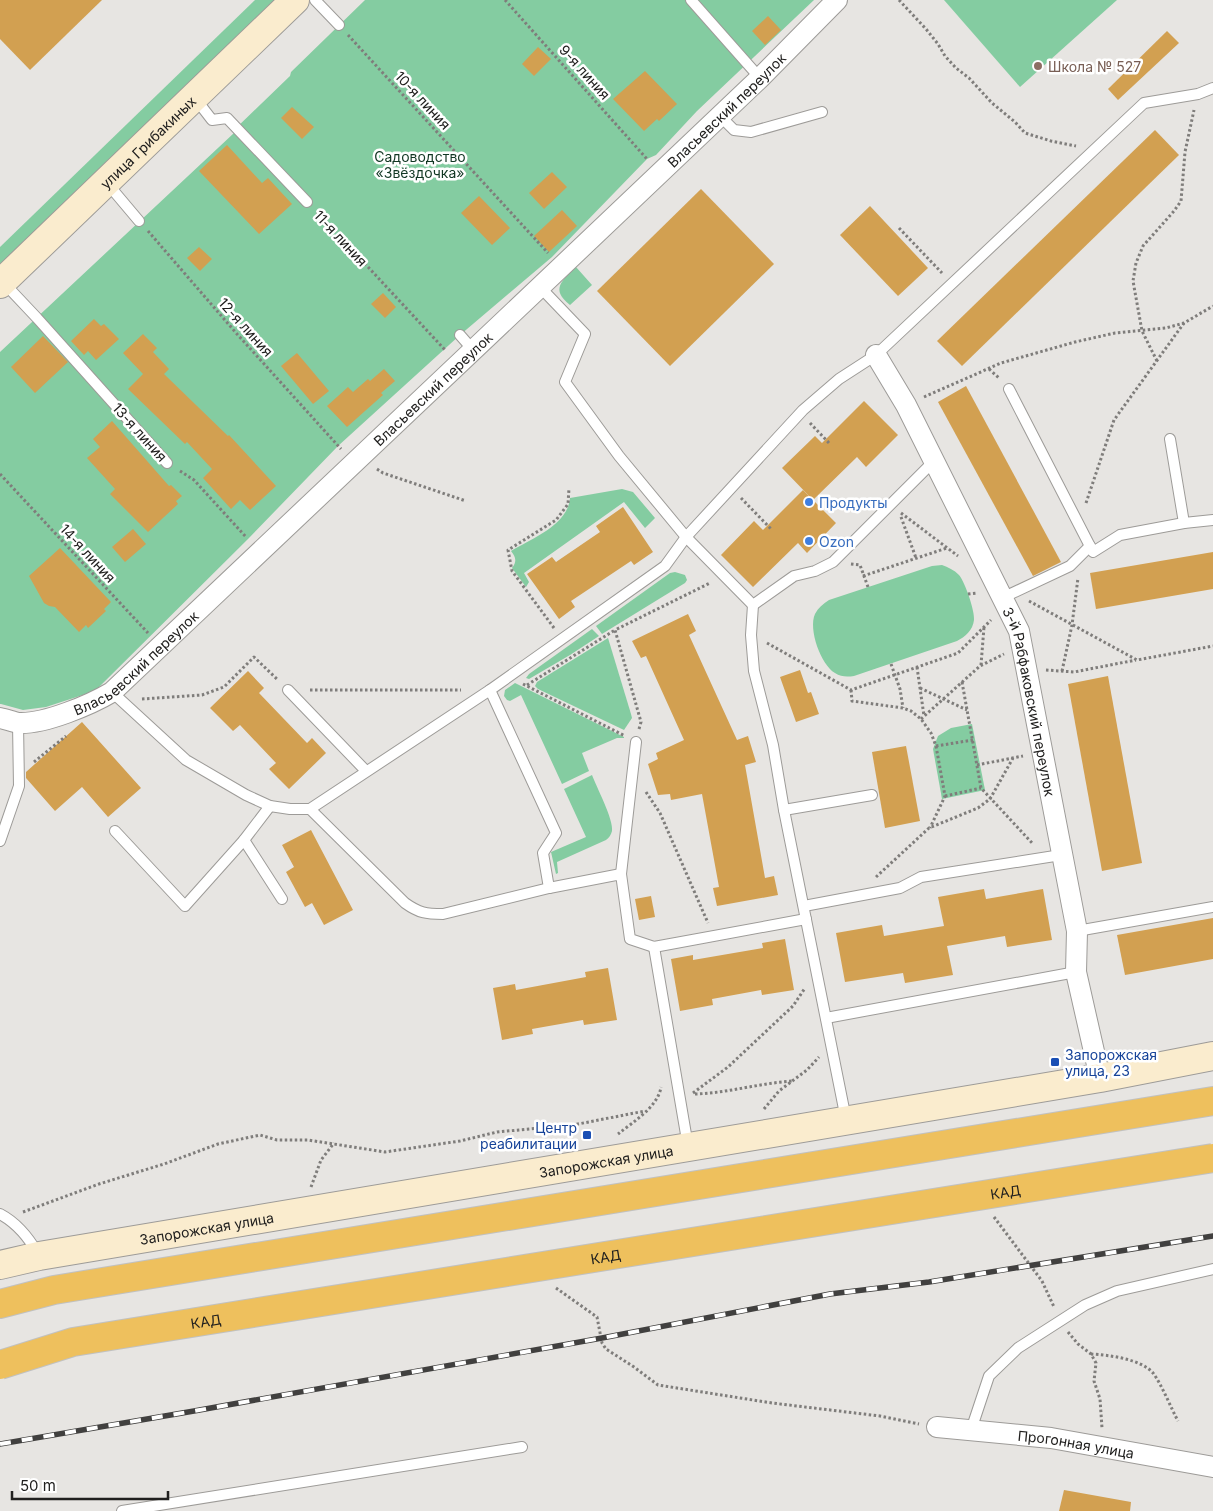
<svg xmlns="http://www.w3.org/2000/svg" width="1213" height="1511" viewBox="0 0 1213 1511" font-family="Inter,sans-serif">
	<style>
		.green { fill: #84cca1 }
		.building { fill: #d2a051 }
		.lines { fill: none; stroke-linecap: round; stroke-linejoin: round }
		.lane-casing { stroke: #9d9b98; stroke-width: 12 }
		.street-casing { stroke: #9d9b98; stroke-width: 22 }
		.secondary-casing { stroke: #9d9b98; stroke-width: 30 }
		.highway-casing { stroke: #c1c1c0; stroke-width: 30 }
		.path { stroke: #7f7d7b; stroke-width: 3; stroke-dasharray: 2.5 2.5; stroke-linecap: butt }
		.lane { stroke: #fff; stroke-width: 10 }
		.street { stroke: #fff; stroke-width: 20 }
		.secondary { stroke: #faecce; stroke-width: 28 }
		.highway { stroke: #eec05d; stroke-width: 28 }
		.rail-casing { stroke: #41403f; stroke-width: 5.5 }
		.rail { stroke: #fff; stroke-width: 4; stroke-dasharray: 11; stroke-linecap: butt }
		.highway-bridge-casing { stroke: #c1c1c0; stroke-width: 30; stroke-linecap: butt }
		.highway-bridge { stroke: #eec05d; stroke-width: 28 }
		.education-dot { fill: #8d6e63; stroke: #fff; stroke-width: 2 }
		.shop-dot { fill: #3f7fe0; stroke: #fff; stroke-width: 2 }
		.transit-dot { fill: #1a4fb4; stroke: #fff; stroke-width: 2 }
		.labels { text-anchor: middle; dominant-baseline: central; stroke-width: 5; stroke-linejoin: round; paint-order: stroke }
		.education-label { font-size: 14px; fill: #785e54; stroke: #fff; text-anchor: start }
		.street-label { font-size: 14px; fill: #21201f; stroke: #fff }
		.park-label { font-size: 14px; fill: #113723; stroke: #fff }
		.shop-label { font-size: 14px; fill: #366cbe; stroke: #fff; text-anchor: start }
		.transit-label { font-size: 14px; fill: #164399; stroke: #fff; text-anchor: start }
	</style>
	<rect width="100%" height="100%" fill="#e7e5e2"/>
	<g class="green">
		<polygon points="255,0 278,0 0,267 0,247"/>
		<polygon points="365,0 814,0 697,111 656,155 647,159 552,257 460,335 338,446 248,539 95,691 46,707 23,710 1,704 0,704 0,352 234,133 233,131 290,76 291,72"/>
		<polygon points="944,0 1117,0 1020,87"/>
		<path d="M576,267L592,285L570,305C550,289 562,281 576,267Z"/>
		<path d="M622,489L633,492L655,518L645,528L624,502L524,573L529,582L526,587L512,568C517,562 516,557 511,551C531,539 568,525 570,498Z"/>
		<path d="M942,565C948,567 954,570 959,575C965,582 975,611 974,620C973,630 965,637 957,641L854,676C847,677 841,677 835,673C821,665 808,629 815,614C818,608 823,604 829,600L932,566Z"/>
		<polygon points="675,572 685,575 687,580 685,583 602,634 596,626 670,573"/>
		<polygon points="592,629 599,636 570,655 529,679 526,678 529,674"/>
		<polygon points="608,638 631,714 632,718 624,730 538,689 535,686 537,682"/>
		<polygon points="515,683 624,737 624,738 617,738 582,753 589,771 562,784 521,695 510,701 507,700 504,696 505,690"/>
		<polygon points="972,724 985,790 942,799 933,749 938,736 951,728"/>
		<path d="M592,775C596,786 614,820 612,831C611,835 609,838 606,840L557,862L558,873L556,874L551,852L586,837L564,789Z"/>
	</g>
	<g class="building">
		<polygon points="0,0 102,0 30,70 0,39"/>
		<polygon points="768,16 781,30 765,45 752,31"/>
		<polygon points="1167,31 1179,43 1118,100 1108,89"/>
		<polygon points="538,47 551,59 534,76 522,64"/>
		<polygon points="645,71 677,104 659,121 657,119 644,131 613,99"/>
		<polygon points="292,107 314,127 302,139 281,118"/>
		<polygon points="1155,130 1179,155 962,366 937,341"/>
		<polygon points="227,145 262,183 268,178 292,204 259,234 199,171"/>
		<polygon points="552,172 567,187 544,209 529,193"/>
		<polygon points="701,189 774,264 670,366 597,291"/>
		<polygon points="479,196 510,228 492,245 461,213"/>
		<polygon points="870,206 928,268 898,296 840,235"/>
		<polygon points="562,210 577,226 549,252 534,236"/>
		<polygon points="199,247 212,259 200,271 187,258"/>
		<polygon points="383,293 396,307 385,318 371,304"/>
		<polygon points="94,319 101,326 104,324 119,339 96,360 88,351 84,355 71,341"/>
		<polygon points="143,334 157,348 153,352 169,369 164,374 228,436 229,435 276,486 250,510 240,500 231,509 203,478 212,469 187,442 185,444 128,389 143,374 123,353"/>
		<polygon points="43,336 68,362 35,393 11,367"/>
		<polygon points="297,353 329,391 313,404 281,366"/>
		<polygon points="384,369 395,381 381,393 383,395 347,427 327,406 348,387 353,392 368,379 370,381"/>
		<polygon points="966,386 1061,562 1033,576 938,402"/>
		<polygon points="864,401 898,435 866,467 857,457 813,500 782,468 815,436 822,443"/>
		<polygon points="112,421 169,486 171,485 182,496 176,501 178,504 148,532 110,494 115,489 87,458 100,447 93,439"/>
		<polygon points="803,490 836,523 807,553 798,543 753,587 721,555 754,521 763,530"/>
		<polygon points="623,507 653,552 634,565 631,561 571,601 575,607 559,619 527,574 552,557 556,562 600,532 596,526"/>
		<polygon points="133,529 146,544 125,562 112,547"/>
		<polygon points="60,548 111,602 104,609 106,611 88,628 86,625 79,632 55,607 49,606 44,603 29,576"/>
		<polygon points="1213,552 1213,589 1096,609 1090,573"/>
		<polygon points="688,614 696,631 689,635 737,740 748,736 756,762 745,765 765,878 774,876 778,895 717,906 713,888 719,887 702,794 671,800 670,794 658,795 648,764 658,759 656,753 684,740 646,656 641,658 632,641"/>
		<polygon points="800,670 808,693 811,692 819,714 796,722 780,677"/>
		<polygon points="248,671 264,688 259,693 307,743 312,738 326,753 289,789 269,769 276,763 240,725 233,731 210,708"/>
		<polygon points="1108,676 1142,863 1102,871 1068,684"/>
		<polygon points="82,722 141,788 108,817 82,787 55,811 26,778 26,772"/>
		<polygon points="906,746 920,821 885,828 872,752"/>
		<polygon points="311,830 353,910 324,925 312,903 305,907 286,872 294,867 282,845"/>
		<polygon points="984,889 986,899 1043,889 1052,940 1007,947 1005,936 947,946 953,975 905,983 903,973 845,982 836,933 882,925 884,936 944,926 938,897"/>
		<polygon points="651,896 655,917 639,920 635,899"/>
		<polygon points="1213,918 1213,959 1125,975 1117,935"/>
		<polygon points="785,939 794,990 762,995 761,990 712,999 713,1005 680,1011 671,959 693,955 693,960 763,948 762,943"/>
		<polygon points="608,968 617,1020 584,1025 583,1020 532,1029 533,1034 502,1040 493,988 515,984 516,990 586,977 585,972"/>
		<polygon points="1064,1490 1131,1502 1130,1511 1059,1511"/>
	</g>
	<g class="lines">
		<g class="lane-casing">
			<g id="lane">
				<polyline points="315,0 339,25"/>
				<polyline points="691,0 760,78"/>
				<polyline points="195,98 212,120 227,118 307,202"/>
				<polyline points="720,116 734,130 751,132 822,112"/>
				<polyline points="107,183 139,221"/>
				<polyline points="3,282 37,318 167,463"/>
				<polyline points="540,287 585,334 565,382 619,456 686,537 753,605 794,576 815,571 833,562 933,462"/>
				<polyline points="460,335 473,350"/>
				<polyline points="1009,389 1093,552 1120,535 1184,523 1213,520"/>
				<polyline points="1170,439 1184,523"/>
				<polyline points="1002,598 1070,566 1090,546"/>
				<polyline points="753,605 751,635 754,671 773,745 784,810 846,1119"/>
				<polyline points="288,690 366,771"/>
				<polyline points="490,690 556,833 543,853 549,888"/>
				<polyline points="112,692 186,760 246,795 270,806 290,809 310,809 490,690 665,566 686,537 803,410 839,379 876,355 1144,103 1198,94 1213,88"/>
				<polyline points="270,806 244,840 282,899"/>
				<path d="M310,809L405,903C419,913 426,914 443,914L549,888L621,874L630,939L654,947L806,919"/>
				<polyline points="784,810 872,795"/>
				<polyline points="115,831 185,906 244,840"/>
				<polyline points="0,841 19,786 18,723"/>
				<polyline points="621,874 636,742"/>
				<polyline points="804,906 900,888 921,877 1061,855"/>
				<polyline points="1077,931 1213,907"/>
				<polyline points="654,947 688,1146"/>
				<polyline points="826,1018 1076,972"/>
				<path d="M0,1214C17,1223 29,1238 38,1254"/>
				<polyline points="971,1430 989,1376 1018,1348 1085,1305 1117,1291 1213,1269"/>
				<polyline points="122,1511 522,1447"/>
			</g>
		</g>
		<g class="street-casing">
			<g id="street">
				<path id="s1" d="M876,355L906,405L1019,631L1077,931L1076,972L1100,1078"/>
				<path id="s2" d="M0,718C6,719 13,722 19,723C45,724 90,705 112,692L561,267L760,78L837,0"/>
				<path id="s3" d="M937,1427L1051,1438L1213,1467"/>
			</g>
		</g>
		<g class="secondary-casing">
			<g id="secondary">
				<path id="s4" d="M0,284L295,0"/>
				<path id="s5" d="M0,1265L39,1256L1100,1078L1213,1056"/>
			</g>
		</g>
		<g class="highway-casing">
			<polyline id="highway" points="0,1304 54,1290 1213,1101"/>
		</g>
		<g class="path">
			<polyline points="505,0 647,159"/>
			<polyline points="899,0 926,29 938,44 945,56 956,68 969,78 992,103 1015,122 1025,133 1051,141 1076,146"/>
			<polyline points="348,35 548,253"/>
			<polyline points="317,212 446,351"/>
			<polyline points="899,228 942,273"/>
			<polyline points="148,231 237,334 341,449"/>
			<polyline points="1157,361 1142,331 1133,281 1136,263 1143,246 1174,211 1181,201 1185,152 1194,110"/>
			<polyline points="989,369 999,378"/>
			<polyline points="924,397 1001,363 1075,342 1115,333 1166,328 1184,323 1213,306"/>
			<polyline points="810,423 830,444"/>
			<polyline points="377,469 383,473 466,501"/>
			<polyline points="180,471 194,480 246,537"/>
			<polyline points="0,474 148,633"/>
			<polyline points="741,498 772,530"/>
			<polyline points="1086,503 1114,420 1184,323"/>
			<polyline points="901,513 958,556"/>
			<polyline points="901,517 916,558"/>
			<polyline points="851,564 860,565 868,587"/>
			<polyline points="863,576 947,548"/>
			<polyline points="968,594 977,593"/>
			<polyline points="1029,601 1137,660 1213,646"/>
			<polyline points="554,628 512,571 508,550 556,520 568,504 569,488"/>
			<polyline points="767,643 851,690 958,653 991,620"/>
			<polyline points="891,664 900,689 903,708"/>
			<polyline points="981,665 984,627"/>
			<polyline points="917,667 924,716"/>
			<polyline points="1046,670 1074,672 1136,660"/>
			<polyline points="1062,671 1072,625 1078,578"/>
			<polyline points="962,682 981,788 1033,844"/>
			<polyline points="523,684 625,736"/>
			<polyline points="527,685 615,630"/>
			<polyline points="920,688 967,710"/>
			<polyline points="310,690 461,690"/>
			<polyline points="851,690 852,701 903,708 911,711 921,719 931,733 936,746 945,796 930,828"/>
			<polyline points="142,699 202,695 224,687 254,657 278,680"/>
			<polyline points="921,719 980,666 1004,654"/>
			<polyline points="639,729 641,722 615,630 710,583"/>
			<polyline points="936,746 973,740"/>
			<polyline points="34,762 66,736"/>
			<polyline points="977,765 1023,756"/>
			<polyline points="646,792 660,813 708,923"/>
			<polyline points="945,796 981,788"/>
			<polyline points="876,877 929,828 978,808 990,799 1013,758"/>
			<polyline points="693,1093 728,1067 793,1006 805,988"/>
			<path d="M695,1094C728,1093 760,1083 793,1081"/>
			<polyline points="764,1109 779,1091 807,1070 819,1057"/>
			<path d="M618,1134C633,1122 658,1107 661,1087"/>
			<polyline points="311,1187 321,1160 334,1143"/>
			<polyline points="23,1212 99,1184 164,1164 218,1144 260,1135 277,1140 308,1140 385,1152 460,1141 497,1132 573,1125 645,1111"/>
			<polyline points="994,1217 1042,1281 1054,1307"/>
			<polyline points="556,1288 597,1317 602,1343 606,1349 634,1367 658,1385 772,1403 880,1416 919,1424"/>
			<polyline points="1068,1332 1078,1344 1091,1354 1096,1363 1094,1381 1100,1399 1102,1428"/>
			<path d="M1091,1354C1109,1355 1141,1359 1153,1373C1162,1385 1171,1408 1178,1421"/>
		</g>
		<use href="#lane" class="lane"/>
		<use href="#street" class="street"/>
		<use href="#secondary" class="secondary"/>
		<use href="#highway" class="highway"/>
		<g class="rail-casing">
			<polyline id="rail" points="0,1444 194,1411 602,1338 830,1294 929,1282 1213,1236"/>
		</g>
		<use href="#rail" class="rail"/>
		<g class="highway-bridge-casing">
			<g id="highway-bridge">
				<path id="s6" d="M0,1365L73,1342L1213,1158"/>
			</g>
		</g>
		<use href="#highway-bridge" class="highway-bridge"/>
	</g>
	<circle class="education-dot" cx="1038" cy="66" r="5"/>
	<g class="shop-dot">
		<circle cx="809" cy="502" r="5"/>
		<circle cx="809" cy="541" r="5"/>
	</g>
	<g class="transit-dot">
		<rect x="1050" y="1057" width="10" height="10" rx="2.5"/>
		<rect x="582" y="1130" width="10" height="10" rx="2.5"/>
	</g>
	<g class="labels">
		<g class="education-label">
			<text x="1048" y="66">Школа № 527</text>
		</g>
		<g class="street-label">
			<text transform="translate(585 72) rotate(48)">9-я линия</text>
			<text transform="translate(423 100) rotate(47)">10-я линия</text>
			<text stroke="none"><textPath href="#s2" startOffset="965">Власьевский переулок</textPath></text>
			<text stroke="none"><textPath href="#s4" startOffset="205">улица Грибакиных</textPath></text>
			<text transform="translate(341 238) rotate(47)">11-я линия</text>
			<text transform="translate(246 327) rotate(48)">12-я линия</text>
			<text stroke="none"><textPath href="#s2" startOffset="560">Власьевский переулок</textPath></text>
			<text transform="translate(140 432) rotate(48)">13-я линия</text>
			<text transform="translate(88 553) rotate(47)">14-я линия</text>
			<text stroke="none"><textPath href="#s2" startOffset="155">Власьевский переулок</textPath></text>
			<text stroke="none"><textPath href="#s1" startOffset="382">3-й Рабфаковский переулок</textPath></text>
			<text stroke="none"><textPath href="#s5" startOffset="615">Запорожская улица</textPath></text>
			<text stroke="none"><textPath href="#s6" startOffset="1021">КАД</textPath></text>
			<text stroke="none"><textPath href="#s5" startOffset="210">Запорожская улица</textPath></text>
			<text stroke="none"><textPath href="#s6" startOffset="616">КАД</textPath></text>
			<text stroke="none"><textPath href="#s6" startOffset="211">КАД</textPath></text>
			<text stroke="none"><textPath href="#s3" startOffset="140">Прогонная улица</textPath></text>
		</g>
		<g class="park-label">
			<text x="420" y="156">Садоводство<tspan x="420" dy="16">«Звёздочка»</tspan></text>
		</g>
		<g class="shop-label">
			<text x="819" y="502">Продукты</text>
			<text x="819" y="541">Ozon</text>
		</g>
		<g class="transit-label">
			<text x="1065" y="1054">Запорожская<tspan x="1065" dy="16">улица, 23</tspan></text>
			<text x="577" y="1127" text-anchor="end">Центр<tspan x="577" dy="16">реабилитации</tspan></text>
		</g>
	</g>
	<path d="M12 1491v8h156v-8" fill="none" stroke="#21201f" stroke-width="2.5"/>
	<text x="20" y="1491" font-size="15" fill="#21201f" stroke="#ffffff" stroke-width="4" paint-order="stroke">50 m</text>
</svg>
